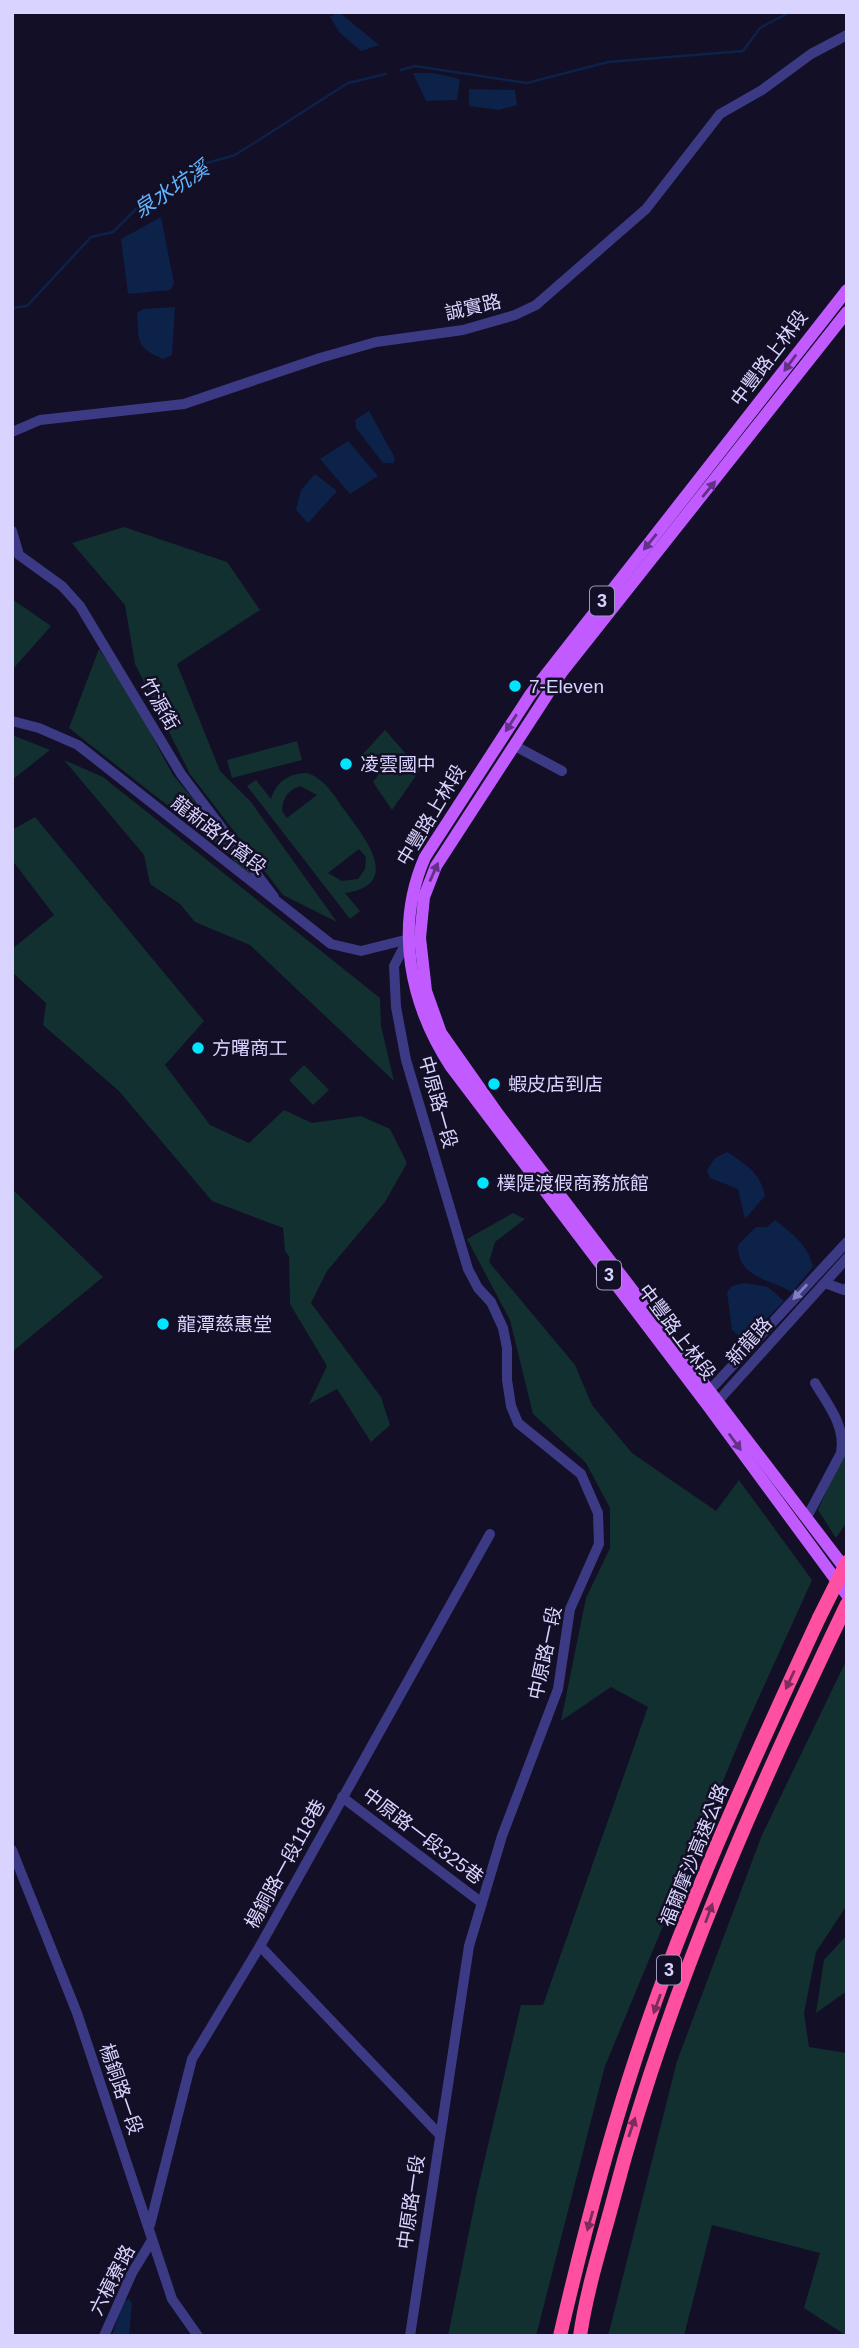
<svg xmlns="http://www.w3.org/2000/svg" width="859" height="2348" viewBox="0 0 859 2348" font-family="Arial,'Noto Sans TC',sans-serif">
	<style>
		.green { fill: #12302f; fill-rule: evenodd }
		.water { fill: #0c2248 }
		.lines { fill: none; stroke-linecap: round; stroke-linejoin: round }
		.stream { stroke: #0c2248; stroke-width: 2.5 }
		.minor { stroke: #3d3a85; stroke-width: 10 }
		.major { stroke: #c25bff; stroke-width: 12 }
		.highway { stroke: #ff4fa3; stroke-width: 14 }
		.highway-bridge { stroke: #ff4fa3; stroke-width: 14 }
		.oneway { fill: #623188 }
		.oneway2 { fill: #837fbc }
		.oneway3 { fill: #7d2c5e }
		.poi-dot { fill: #00e5ff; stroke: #130f26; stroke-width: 2.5 }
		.labels { text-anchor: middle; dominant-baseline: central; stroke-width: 5; stroke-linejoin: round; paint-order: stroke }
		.shield { fill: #130f26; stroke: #9e99be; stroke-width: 2 }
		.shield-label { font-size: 18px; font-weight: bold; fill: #d9d4ff }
		.street-label { font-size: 19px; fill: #d9d4ff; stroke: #130f26 }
		.poi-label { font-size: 19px; fill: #d9d4ff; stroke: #130f26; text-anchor: start }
		.water-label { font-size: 21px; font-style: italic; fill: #62b6ff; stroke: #130f26 }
	</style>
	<rect width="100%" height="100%" fill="#130f26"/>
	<g class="green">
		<polygon points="124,527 227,562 260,610 177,664 220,771 251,802 337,922 283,895 190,774 135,664 125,605 72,543"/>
		<polygon points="12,599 51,626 12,670"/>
		<polygon points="99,649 129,693 173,775 256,874 247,877 228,853 69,728"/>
		<polygon points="385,730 420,770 392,810 373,782 379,774 363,754"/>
		<polygon points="12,735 50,750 12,780"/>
		<polygon points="297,741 302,760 232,778 227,760"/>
		<polygon points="64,760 103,777 380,998 381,1026 394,1081 250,945 195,922 180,904 150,884 144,855"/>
		<path d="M306,773C325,777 337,800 348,815C366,839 402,885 345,893L360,911L350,919L247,786L256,780L271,799C277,781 288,774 306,773ZM300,786L317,795L287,818L282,811C283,798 287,791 300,786ZM359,849L366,857L365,869L358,879L342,881L328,873Z"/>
		<polygon points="35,817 204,1021 165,1065 210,1125 249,1143 284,1110 312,1123 361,1116 390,1129 407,1163 385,1202 327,1271 311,1303 381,1397 390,1425 371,1442 337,1389 309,1404 327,1366 290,1304 289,1256 285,1251 283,1228 212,1201 119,1091 43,1025 46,1003 12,972 12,949 54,915 12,860 12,830"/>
		<polygon points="304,1065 329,1090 313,1105 289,1080"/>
		<polygon points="12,1189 103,1277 12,1352"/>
		<polygon points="513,1213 525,1219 495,1242 489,1262 575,1365 592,1405 632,1453 716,1511 739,1480 812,1580 745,1728 605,2066 536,2336 448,2336 477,2192 521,2005 543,2005 648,1707 611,1687 561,1721 586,1598 610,1548 610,1508 586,1463 533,1414 510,1320 467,1239"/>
		<polygon points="847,1445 847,1522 836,1538 818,1510"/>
		<polygon points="847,1659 847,1905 816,1952 804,2013 809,2047 847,2053 847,2336 804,2308 820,2253 712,2225 684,2336 608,2336 677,2061 762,1835"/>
		<polygon points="847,1935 847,1991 816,2013 824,1960"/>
	</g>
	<g class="water">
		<polygon points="339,12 379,45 361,51 340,33 330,17"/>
		<polygon points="413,73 433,73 460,79 457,100 426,101"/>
		<polygon points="469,89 515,90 517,105 499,110 469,106"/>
		<polygon points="161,217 174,283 171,290 128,294 121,239"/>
		<path d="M175,307L172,355L163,359C135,347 139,342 137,313L143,309Z"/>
		<polygon points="369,411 395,458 394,463 383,463 356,428 355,420"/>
		<polygon points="348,441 378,476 350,494 320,459"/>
		<polygon points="315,474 337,491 308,523 296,510 301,490"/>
		<path d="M727,1152C745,1164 761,1173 765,1196L745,1219L738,1189L710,1178L707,1170L715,1158Z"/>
		<path d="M775,1220C792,1234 808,1244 813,1267L792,1292C769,1279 737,1277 738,1245L756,1227H767Z"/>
		<polygon points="744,1283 768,1287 784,1301 745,1341 732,1330 727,1292 732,1286"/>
		<polygon points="129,2299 132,2303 129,2336 112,2336 124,2301"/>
	</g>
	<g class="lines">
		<g class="stream">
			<polyline points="401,70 415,66 527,83 608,62 743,51 760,28 790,12"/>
			<polyline points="12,308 27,306 91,237 113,232 136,209 200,165 235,155 348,83 386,74"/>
		</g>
		<g class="minor">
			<polyline points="12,432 40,420 184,404 320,358 376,342 463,330 515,315 536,305 646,209 720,114 762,90 811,54 847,35"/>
			<polyline points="12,531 19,555 62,586 80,606 181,774 274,897"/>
			<polyline points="12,721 39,728 78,745 331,944 361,951 409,939"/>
			<polyline points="515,746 562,771"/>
			<polyline points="408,939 394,966 396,1007 406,1060 468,1269 478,1288 491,1302 503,1328 507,1348 507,1380 511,1406 518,1423 581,1474 598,1513 599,1544 570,1609 558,1689 502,1836 469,1946 410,2336"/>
			<polyline points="825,1283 844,1290 847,1288"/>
			<polyline points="709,1395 709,1391 847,1242"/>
			<polyline points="712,1404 718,1401 847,1258"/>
			<path d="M807,1517L841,1453C846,1426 828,1405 815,1383"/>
			<polyline points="342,1797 482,1903"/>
			<polyline points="12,1850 77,2013 172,2299 198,2336"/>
			<polyline points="260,1946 439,2134"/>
			<polyline points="150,2225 192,2059 260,1946 490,1534"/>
			<polyline points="104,2336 132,2273 152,2240"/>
		</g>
		<g class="major">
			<path d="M847,290L530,695L425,857C394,928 410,1004 451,1067L708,1406L847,1595"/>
			<polyline points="847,312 562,672 436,866 424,897 420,938 426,991 441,1033 498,1114 847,1571"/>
		</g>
		<g class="highway">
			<path d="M560,2336C580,2250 602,2163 629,2079C679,1921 749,1769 819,1618"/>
			<path d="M580,2336C587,2288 602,2243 614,2197C668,1991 755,1795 847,1604"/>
		</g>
		<polyline class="highway-bridge" points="819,1618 847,1562"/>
	</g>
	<defs><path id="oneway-solid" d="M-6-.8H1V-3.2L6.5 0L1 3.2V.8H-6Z" transform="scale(1.75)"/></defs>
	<g class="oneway">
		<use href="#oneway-solid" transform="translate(790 363) rotate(126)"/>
		<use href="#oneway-solid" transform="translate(709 489) rotate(-51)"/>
		<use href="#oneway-solid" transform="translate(650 542) rotate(129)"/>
		<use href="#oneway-solid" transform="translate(511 723) rotate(123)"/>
		<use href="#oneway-solid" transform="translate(434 872) rotate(-66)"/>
		<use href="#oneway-solid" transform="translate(735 1442) rotate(54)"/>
	</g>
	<use class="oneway2" href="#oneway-solid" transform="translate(800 1292) rotate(133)"/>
	<g class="oneway3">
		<use href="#oneway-solid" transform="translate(790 1680) rotate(115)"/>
		<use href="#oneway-solid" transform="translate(709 1913) rotate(-70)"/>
		<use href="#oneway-solid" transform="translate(657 2004) rotate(110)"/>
		<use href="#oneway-solid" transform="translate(632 2127) rotate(-71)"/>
		<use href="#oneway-solid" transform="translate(590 2221) rotate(106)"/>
	</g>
	<g class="poi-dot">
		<circle cx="515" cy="686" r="7"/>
		<circle cx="346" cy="764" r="7"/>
		<circle cx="198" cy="1048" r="7"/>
		<circle cx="494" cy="1084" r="7"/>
		<circle cx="483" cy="1183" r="7"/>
		<circle cx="163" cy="1324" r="7"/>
	</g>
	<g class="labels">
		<g class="shield">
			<rect x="590" y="586.5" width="24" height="29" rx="5"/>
			<rect x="597" y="1260.5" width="24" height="29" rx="5"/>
			<rect x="657" y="1955.5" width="24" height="29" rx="5"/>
		</g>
		<g class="shield-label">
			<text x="602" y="601">3</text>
			<text x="609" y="1275">3</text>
			<text x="669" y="1970">3</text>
		</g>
		<g class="street-label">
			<text transform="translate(473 307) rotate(-13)">誠實路</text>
			<text transform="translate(769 358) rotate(-53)">中豐路上林段</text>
			<text transform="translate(160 704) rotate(60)">竹源街</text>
			<text transform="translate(431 815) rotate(-59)">中豐路上林段</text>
			<text transform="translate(219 835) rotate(38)">龍新路竹窩段</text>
			<text transform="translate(438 1102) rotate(74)">中原路一段</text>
			<text transform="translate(677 1332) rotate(53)">中豐路上林段</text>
			<text transform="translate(749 1341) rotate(-48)">新龍路</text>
			<text transform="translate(545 1653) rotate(-78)">中原路一段</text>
			<text transform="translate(423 1836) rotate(37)">中原路一段325巷</text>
			<text transform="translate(694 1855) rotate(-68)">福爾摩沙高速公路</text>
			<text transform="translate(285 1864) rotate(-61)">楊銅路一段118巷</text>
			<text transform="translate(121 2089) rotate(71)">楊銅路一段</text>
			<text transform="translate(411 2202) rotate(-82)">中原路一段</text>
			<text transform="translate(112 2280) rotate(-63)">六槓寮路</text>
		</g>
		<g class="poi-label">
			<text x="529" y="686">7-Eleven</text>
			<text x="360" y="764">凌雲國中</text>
			<text x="212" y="1048">方曙商工</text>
			<text x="508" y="1084">蝦皮店到店</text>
			<text x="497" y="1183">樸隄渡假商務旅館</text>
			<text x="177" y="1324">龍潭慈惠堂</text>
		</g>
		<g class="water-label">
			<text transform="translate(171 189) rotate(-33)">泉水坑溪</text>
		</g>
	</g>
	<rect width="859" height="2348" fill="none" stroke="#d9d4ff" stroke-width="28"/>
</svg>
